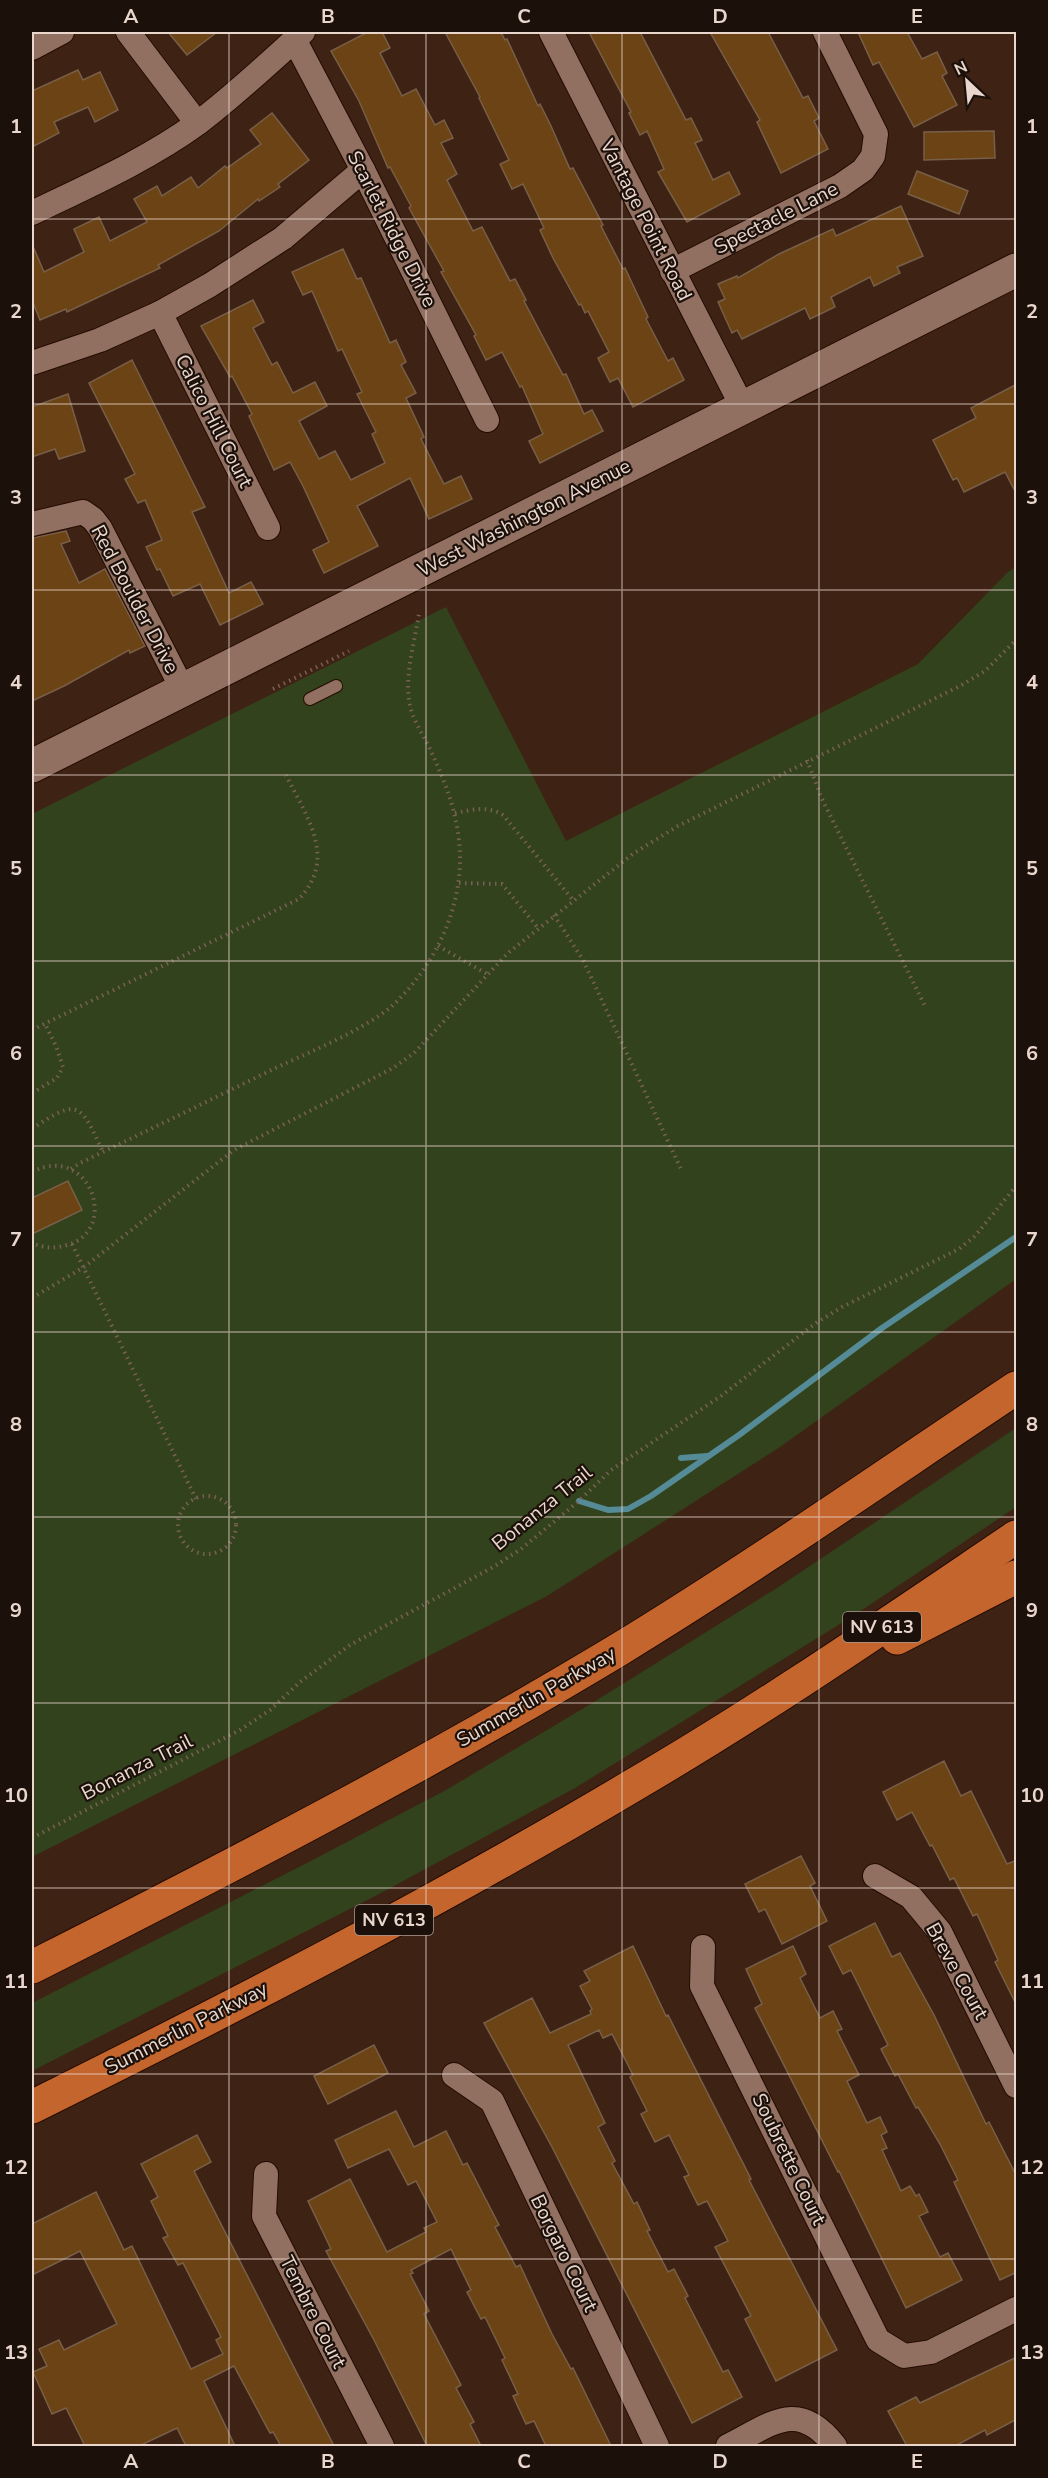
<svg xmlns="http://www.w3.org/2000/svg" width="1048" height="2478" viewBox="0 0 1048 2478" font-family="'Nunito Sans',sans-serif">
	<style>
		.green { fill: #32421c }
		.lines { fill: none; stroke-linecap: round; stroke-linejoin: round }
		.stream { stroke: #558a97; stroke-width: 6 }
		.building { fill: #6b4314; stroke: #785f48; stroke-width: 1.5 }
		.service-casing { stroke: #240b01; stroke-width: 14 }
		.minor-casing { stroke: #240b01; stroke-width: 26 }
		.secondary-casing { stroke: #240b01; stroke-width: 35 }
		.motorway-casing { stroke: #240b01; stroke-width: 35 }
		.path { stroke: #786054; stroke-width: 4; stroke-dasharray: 1.5 4.5; stroke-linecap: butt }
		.service { stroke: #917061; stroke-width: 12 }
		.minor { stroke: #917061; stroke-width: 24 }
		.secondary { stroke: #917061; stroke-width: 33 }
		.motorway { stroke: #c3652d; stroke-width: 33 }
		.grid { fill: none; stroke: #e9d7ce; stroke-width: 1.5; stroke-opacity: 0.55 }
		.labels { text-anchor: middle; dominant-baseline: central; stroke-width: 4.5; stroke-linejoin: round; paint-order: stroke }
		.shield { fill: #1c100a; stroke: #ac9b93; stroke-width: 1.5 }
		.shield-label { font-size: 18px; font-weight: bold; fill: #e9d7ce }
		.street-label { font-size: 20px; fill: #e9d7ce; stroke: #1c100a }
		.neatline { fill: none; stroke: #e9d7ce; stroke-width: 2 }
		.grid-label { font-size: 20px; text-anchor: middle; font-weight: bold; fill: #e9d7ce }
	</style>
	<rect width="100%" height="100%" fill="#3e2315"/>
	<g class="green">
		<polygon points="1016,567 1016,1279 777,1449 547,1596 32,1857 32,814 446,607 566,841 918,664 1008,572"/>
		<polygon points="1016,1428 1016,1507 856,1614 575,1788 379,1894 32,2071 32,2003 307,1863 446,1790 589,1705 777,1588"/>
	</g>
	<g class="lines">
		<g class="stream">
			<polyline points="681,1458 707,1456"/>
			<polyline points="579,1501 608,1510 628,1509 651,1496 739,1435 882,1328 1016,1237"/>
		</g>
	</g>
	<g class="building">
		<polygon points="168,32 217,32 187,55"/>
		<polygon points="368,32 382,32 390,48 380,53 402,96 416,89 435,125 444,120 453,138 441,143 457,174 447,180 473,231 482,227 510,281 515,279 526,300 524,301 563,375 566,374 584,414 592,410 603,431 540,463 529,441 543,434 522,386 520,387 502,352 486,360 474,336 476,335 441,272 444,271 409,208 411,206 390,167 388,168 359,101 331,51"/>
		<polygon points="445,32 501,32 505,40 507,39 538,106 540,104 551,126 570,169 573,168 603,225 601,226 623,269 625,268 648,317 646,319 668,361 673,358 684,380 633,407 618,378 610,382 598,358 609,352 588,311 585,313 581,304 579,305 553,258 540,230 544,228 523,184 512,189 500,164 509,160 479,98 480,97"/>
		<polygon points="589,32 640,32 686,120 691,118 702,140 695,143 713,180 729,172 740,194 687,222 658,172 664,169 647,131 640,135 629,113 631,112"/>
		<polygon points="710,32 768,32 803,98 808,96 819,118 814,121 828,149 781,173 757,122 760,120"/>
		<polygon points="858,32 907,32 922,59 937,52 947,73 942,76 957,105 914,127 879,62 873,65"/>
		<polygon points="78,70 83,80 100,72 118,110 95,122 88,107 54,122 59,133 32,147 32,91"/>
		<polygon points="272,113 309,160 278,184 280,187 259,201 258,199 219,231 158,265 160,268 67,312 66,309 40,320 32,300 32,244 44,272 84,252 74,229 99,217 110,241 147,222 134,199 157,186 162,196 191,177 198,188 225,166 227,168 261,144 250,130"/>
		<polygon points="994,131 995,158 924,160 924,132"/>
		<polygon points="917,171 968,191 959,214 908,194"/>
		<polygon points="901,206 923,256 897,267 900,273 874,286 870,277 831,297 835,307 810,319 805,308 742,339 737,330 732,333 718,302 725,299 718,284 737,276 738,278 779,254 833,229 836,236"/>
		<polygon points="343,249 357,279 361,278 390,343 396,340 406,362 401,365 416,393 406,398 424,437 421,439 444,484 461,476 472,499 429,519 410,478 357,506 378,546 324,573 313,550 329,542 303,486 290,462 274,470 249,416 252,414 232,376 230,377 201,326 253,300 264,322 253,328 272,365 277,362 293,393 315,382 327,406 299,421 319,459 335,451 351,480 385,463 372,434 376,432 357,394 362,392 342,349 338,351 312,291 303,295 292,272"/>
		<polygon points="132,360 205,507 192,512 229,593 251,582 263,604 220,625 200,584 173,596 160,569 157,570 146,547 162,540 145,500 138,503 125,479 135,474 89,383"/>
		<polygon points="1017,384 1017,495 1005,472 964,492 957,478 953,480 933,440 976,418 971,408"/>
		<polygon points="68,394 85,451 59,459 55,449 32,457 32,407"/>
		<polygon points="66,531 70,541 61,544 79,583 105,569 145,646 130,653 129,650 64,686 32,701 32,538"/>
		<polygon points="68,1181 82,1210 32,1234 32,1198"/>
		<polygon points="944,1761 961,1796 971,1791 1007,1864 1017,1860 1017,2006 995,1962 998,1960 977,1914 973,1916 954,1878 950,1880 932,1845 930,1846 912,1812 897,1820 883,1792"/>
		<polygon points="801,1856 815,1883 810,1886 827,1921 782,1944 765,1909 759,1912 745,1884"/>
		<polygon points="875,1923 892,1957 900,1953 934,2015 986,2124 989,2122 1017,2177 1017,2272 1000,2280 954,2182 958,2180 940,2144 918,2107 916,2108 898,2074 895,2076 881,2049 888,2045 851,1970 843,1974 829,1946"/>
		<polygon points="633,1946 666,2016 668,2015 751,2179 749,2180 837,2350 776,2381 745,2319 751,2316 715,2247 728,2241 707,2201 698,2205 684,2177 689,2175 669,2135 655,2142 641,2114 647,2111 630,2077 633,2075 612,2034 603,2038 599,2030 568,2045 605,2123 598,2127 615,2161 612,2163 634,2204 637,2202 650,2230 647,2231 668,2272 674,2269 688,2296 685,2298 723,2372 728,2370 742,2397 692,2423 552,2147 484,2023 532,1998 550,2033 591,2014 590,2011 592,2009 580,1986 590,1981 584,1971"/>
		<polygon points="793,1946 806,1974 800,1978 820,2018 833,2011 842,2029 837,2031 859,2075 847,2081 867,2123 880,2117 887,2132 881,2135 887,2148 882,2150 901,2191 910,2186 916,2196 919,2194 928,2212 919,2216 940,2257 948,2253 962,2280 906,2308 839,2171 838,2172 755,2008 762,2004 746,1969"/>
		<polygon points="374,2045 388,2073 328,2104 314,2076"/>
		<polygon points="396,2111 414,2147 446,2131 463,2165 467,2163 499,2225 495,2227 516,2267 520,2265 552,2334 571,2369 573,2368 611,2446 546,2446 534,2421 526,2424 513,2396 518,2394 502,2360 505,2358 485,2317 481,2319 467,2292 471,2290 451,2249 411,2270 413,2273 410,2274 429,2311 424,2314 461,2385 456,2388 474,2422 470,2424 481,2446 427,2446 374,2340 326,2251 331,2249 308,2201 350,2179 387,2252 426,2232 424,2228 437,2222 416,2181 408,2185 389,2149 348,2168 335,2140"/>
		<polygon points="197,2135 211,2162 194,2171 334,2446 281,2446 273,2432 270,2433 234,2366 204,2381 235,2446 186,2446 177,2428 139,2446 85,2446 66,2408 52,2414 33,2372 47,2366 39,2349 59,2340 64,2350 117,2324 80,2251 32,2275 32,2224 96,2192 124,2250 132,2246 191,2369 223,2354 216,2340 221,2337 183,2263 178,2265 163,2238 168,2236 151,2201 158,2197 141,2164"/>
		<polygon points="1017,2357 1017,2419 987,2435 985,2430 955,2446 907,2446 888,2411 916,2397 920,2403"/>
	</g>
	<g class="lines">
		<g class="service-casing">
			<polyline id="service" points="310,699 336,686"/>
		</g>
		<g class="minor-casing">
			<g id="minor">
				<polyline points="128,32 197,123"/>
				<polyline points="551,32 743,408"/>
				<polyline points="294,39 363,170 487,420"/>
				<polyline points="32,48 62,32"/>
				<path d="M32,213C88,186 147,160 198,123C235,95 269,63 303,32"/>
				<polyline points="672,271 840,186 863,170 873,156 876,134 825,32"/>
				<polyline points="160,313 268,528"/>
				<polyline points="32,363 100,340 160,313 210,285 283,238 363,170"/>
				<polyline points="32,524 83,512 93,519 100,528 183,690"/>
				<polyline points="875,1876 911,1897 940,1932 1016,2086"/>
				<polyline points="703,1947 702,1986 878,2340 904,2356 931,2352 1016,2309"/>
				<polyline points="454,2075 492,2101 657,2446"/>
				<polyline points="266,2174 264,2216 382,2446"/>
				<path d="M728,2446C772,2424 798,2398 835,2446"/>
			</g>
		</g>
		<g class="secondary-casing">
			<polyline id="secondary" points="32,766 1016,270"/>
		</g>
		<g class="motorway-casing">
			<g id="motorway">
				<polyline points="897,1638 1016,1577"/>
				<path d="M32,1967C230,1867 427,1765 618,1650C754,1567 884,1476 1016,1388"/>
				<path d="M32,2107C235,2006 437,1902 632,1786C764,1709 890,1622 1016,1537"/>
			</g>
		</g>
		<g class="path">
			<polyline points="273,689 349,651"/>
			<polyline points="807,760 822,799 926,1008"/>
			<path d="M455,813C472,810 487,805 503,815L573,900"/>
			<polyline points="459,883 502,884 538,928"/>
			<polyline points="554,915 583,960 681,1169"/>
			<polyline points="438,946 487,974"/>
			<path d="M32,1030L299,899C338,858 306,816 286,775"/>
			<polyline points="32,1093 57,1078 63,1067 56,1046 45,1024"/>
			<path d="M32,1129C79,1097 80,1103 103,1152"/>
			<path d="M71,1169L80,1163C149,1130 216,1097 284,1064C315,1050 368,1027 392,1006C437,964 466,902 459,840C455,805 443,777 428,745C423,735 416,724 412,713C402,683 414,645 419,614"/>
			<path d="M32,1172C89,1142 121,1230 67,1245C54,1249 44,1248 32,1243"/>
			<polyline points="72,1244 196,1499"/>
			<polyline points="32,1298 84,1267 234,1150 393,1068 414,1053 508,953 634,853 678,826 960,686 985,671 1016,640"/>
			<circle cx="207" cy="1525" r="29"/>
			<polyline points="32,1838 240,1730 270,1710 300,1682 350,1645 495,1566 521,1549 579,1501 611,1470 721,1396 816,1323 842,1307 959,1249 975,1236 1016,1186"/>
		</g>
		<use href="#service" class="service"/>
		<use href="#minor" class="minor"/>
		<use href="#secondary" class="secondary"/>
		<use href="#motorway" class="motorway"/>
	</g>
	<path class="grid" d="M229,32V2446M426,32V2446M622,32V2446M819,32V2446M32,219H1016M32,404H1016M32,590H1016M32,775H1016M32,961H1016M32,1146H1016M32,1332H1016M32,1517H1016M32,1703H1016M32,1888H1016M32,2074H1016M32,2259H1016"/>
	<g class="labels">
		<g class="shield">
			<rect x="843" y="1612" width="78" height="30" rx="4.5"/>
			<rect x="355" y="1905" width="78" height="30" rx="4.5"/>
		</g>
		<g class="shield-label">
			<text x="882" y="1627">NV 613</text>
			<text x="394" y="1920">NV 613</text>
		</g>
		<g class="street-label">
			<text transform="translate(776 218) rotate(-27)">Spectacle Lane</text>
			<text transform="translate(646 220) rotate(63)">Vantage Point Road</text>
			<text transform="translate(392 229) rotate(63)">Scarlet Ridge Drive</text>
			<text transform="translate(214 421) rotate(63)">Calico Hill Court</text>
			<text transform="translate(524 518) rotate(-27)">West Washington Avenue</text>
			<text transform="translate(135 599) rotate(62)">Red Boulder Drive</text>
			<text transform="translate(542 1508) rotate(-39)">Bonanza Trail</text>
			<text transform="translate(536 1697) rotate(-30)">Summerlin Parkway</text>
			<text transform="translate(137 1767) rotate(-27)">Bonanza Trail</text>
			<text transform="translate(957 1971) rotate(61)">Breve Court</text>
			<text transform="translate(186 2028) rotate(-27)">Summerlin Parkway</text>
			<text transform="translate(789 2159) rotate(64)">Soubrette Court</text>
			<text transform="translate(564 2253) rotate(64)">Borgaro Court</text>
			<text transform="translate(313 2312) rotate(63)">Tembre Court</text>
		</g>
	</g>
	<rect width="1048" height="2478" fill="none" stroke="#1c100a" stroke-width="66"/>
	<g transform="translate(967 81) rotate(334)" stroke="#1c100a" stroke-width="4.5" paint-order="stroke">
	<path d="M0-4.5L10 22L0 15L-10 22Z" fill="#e9d7ce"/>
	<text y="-9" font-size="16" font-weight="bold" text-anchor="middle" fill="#e9d7ce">N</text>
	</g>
	<rect x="33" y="33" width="982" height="2412" class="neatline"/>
	<g class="grid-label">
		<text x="131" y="23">A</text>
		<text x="328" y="23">B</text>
		<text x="524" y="23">C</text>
		<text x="720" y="23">D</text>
		<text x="917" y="23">E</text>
		<text x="16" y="133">1</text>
		<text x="1032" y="133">1</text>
		<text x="16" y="318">2</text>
		<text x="1032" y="318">2</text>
		<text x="16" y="504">3</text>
		<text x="1032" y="504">3</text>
		<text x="16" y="689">4</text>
		<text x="1032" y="689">4</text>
		<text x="16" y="875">5</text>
		<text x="1032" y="875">5</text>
		<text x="16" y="1060">6</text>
		<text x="1032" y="1060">6</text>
		<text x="16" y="1246">7</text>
		<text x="1032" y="1246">7</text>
		<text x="16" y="1431">8</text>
		<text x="1032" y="1431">8</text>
		<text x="16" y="1617">9</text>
		<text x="1032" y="1617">9</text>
		<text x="16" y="1802">10</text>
		<text x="1032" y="1802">10</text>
		<text x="16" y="1988">11</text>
		<text x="1032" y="1988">11</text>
		<text x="16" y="2174">12</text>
		<text x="1032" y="2174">12</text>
		<text x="16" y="2359">13</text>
		<text x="1032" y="2359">13</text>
		<text x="131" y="2468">A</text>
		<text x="328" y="2468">B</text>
		<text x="524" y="2468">C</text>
		<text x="720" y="2468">D</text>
		<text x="917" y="2468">E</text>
	</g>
</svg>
